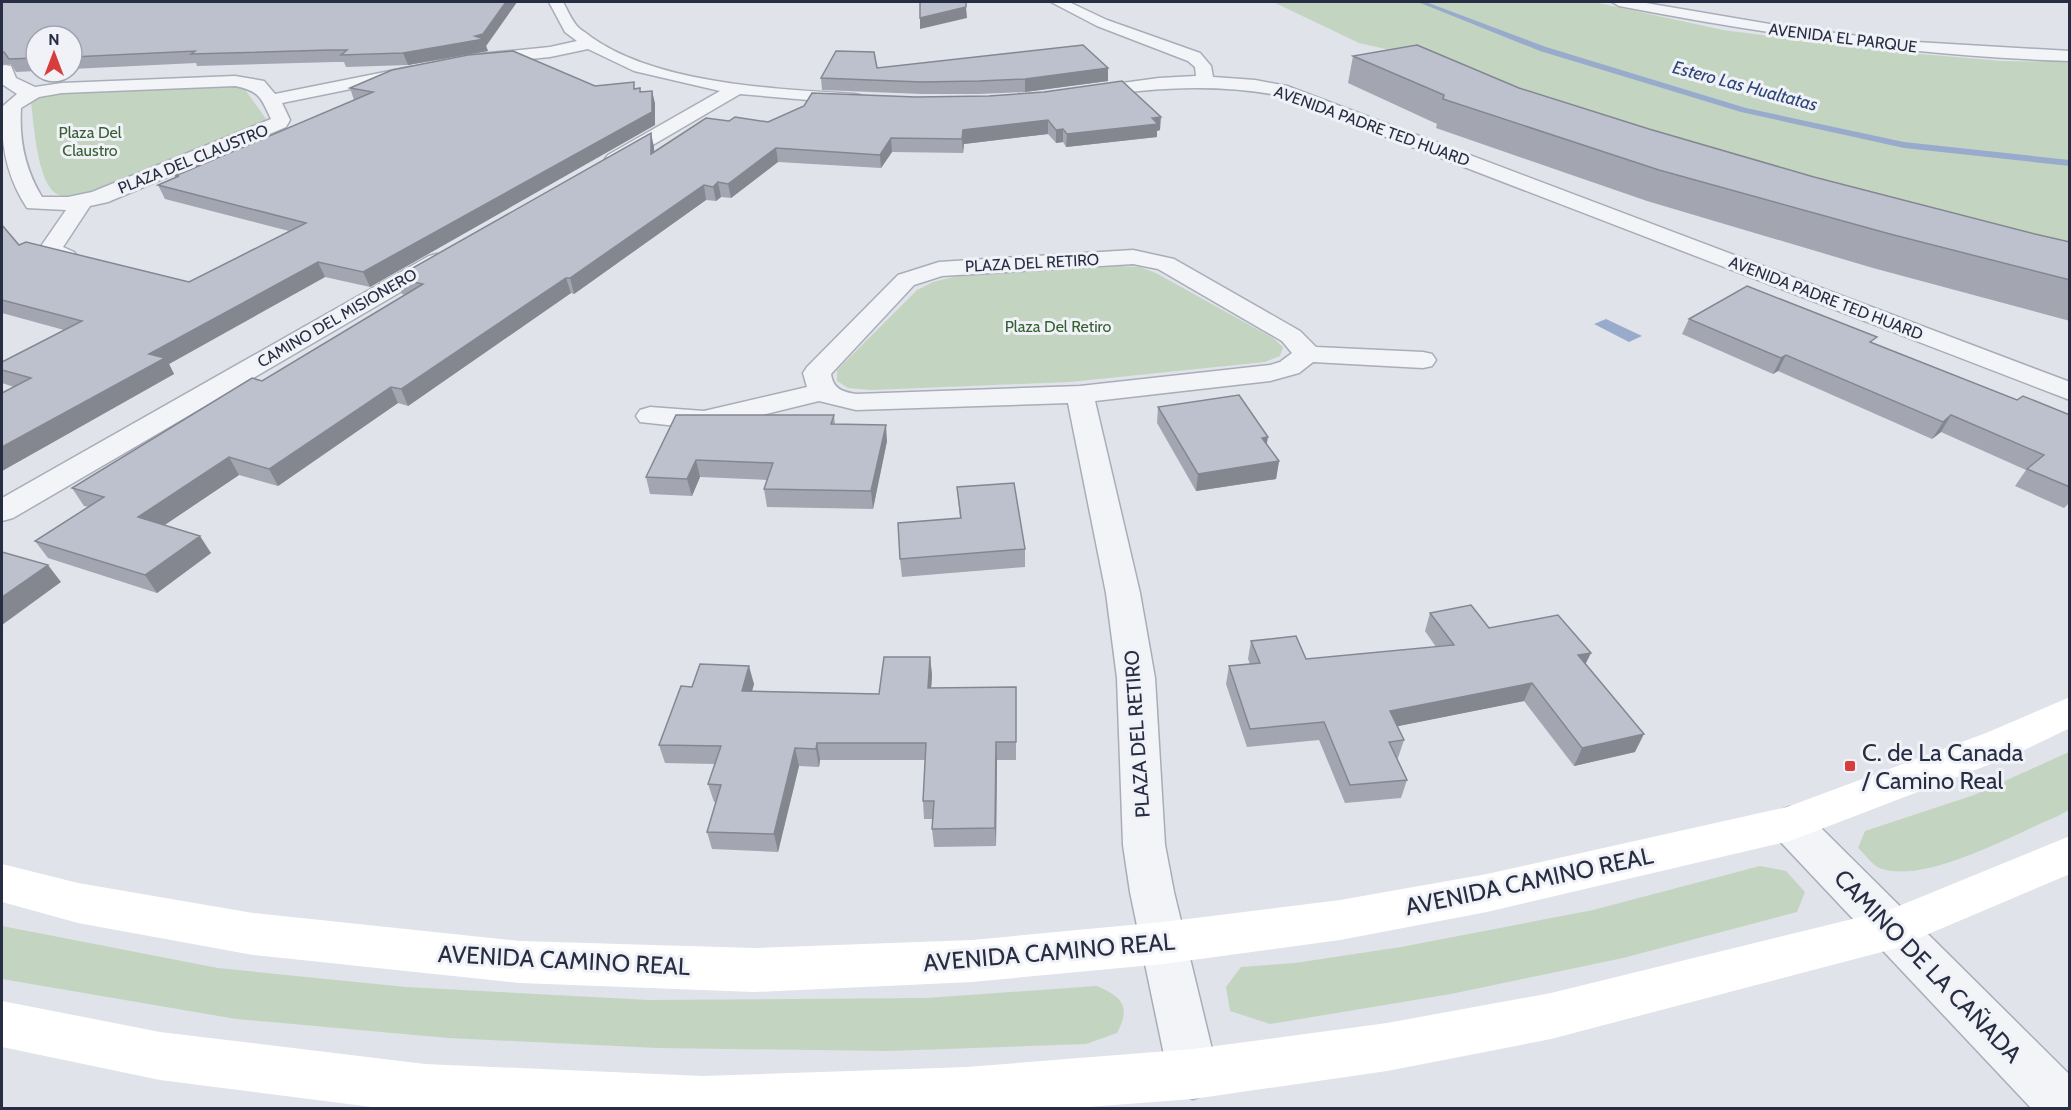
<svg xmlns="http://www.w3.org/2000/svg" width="2071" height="1110" viewBox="0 0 2071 1110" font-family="Cabin,sans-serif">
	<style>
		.green { fill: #c3d5c1 }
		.water { fill: #99abcd }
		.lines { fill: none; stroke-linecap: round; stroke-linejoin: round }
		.stream { fill: #99abcd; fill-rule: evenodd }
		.street-casing { stroke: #a8adb8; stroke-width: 3 }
		.street { fill: #f3f4f8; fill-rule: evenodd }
		.secondary { fill: #fff; fill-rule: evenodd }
		.wall { fill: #a3a6b1 }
		.shaded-wall { fill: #848790 }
		.building { fill: #bdc1ce; stroke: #848790; stroke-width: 1.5 }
		.poi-dot { fill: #d83d3e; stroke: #f0f2f7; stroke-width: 2 }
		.labels { text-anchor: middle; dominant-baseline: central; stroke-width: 6; stroke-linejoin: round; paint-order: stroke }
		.far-street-label { font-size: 16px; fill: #272e43; stroke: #f0f2f7 }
		.far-park-label { font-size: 16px; fill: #366034; stroke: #f0f2f7 }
		.far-water-label { font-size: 18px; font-style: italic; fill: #2e467a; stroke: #f0f2f7 }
		.street-label { font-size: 20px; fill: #272e43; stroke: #f0f2f7 }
		.near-poi-label { font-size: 24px; fill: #272e43; stroke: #f0f2f7; text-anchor: start }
		.near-street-label { font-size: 24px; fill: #272e43; stroke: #f0f2f7 }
	</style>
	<rect width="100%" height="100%" fill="#e0e3ea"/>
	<g class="green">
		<polygon points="1273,2 1594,2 1723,30 1897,52 2003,61 2069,62 2069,242 1934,220 1425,58 1359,43"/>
		<path d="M231,86L244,88L266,119L261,124L92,194C80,196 66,200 55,193C37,179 34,125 31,103L39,97L57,93Z"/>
		<polygon points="1121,266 1140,267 1156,273 1273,338 1283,347 1280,356 1265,362 1070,382 872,390 848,388 837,381 837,370 917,290 933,282 957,276"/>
		<path d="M2069,752V810L2058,816C2014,834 1928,883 1882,869C1873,867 1865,854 1858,848L1865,831L1974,795Z"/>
		<polygon points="1760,866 1786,871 1805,892 1797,912 1623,958 1451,994 1270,1024 1230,1011 1226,987 1241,967 1295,963 1401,947 1593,910"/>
		<path d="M2,926L218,968L406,987L649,1000L926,998L1097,986C1123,997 1131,1007 1117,1033L1086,1044L888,1051L657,1048L448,1038L236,1019L2,979Z"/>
	</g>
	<polygon class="water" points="1606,319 1642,336 1629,342 1594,324"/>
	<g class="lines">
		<polygon class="stream" points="1418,2 1426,2 1546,47 1746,108 1904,142 2070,160 2070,166 1904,148 1741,112 1540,51"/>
		<g class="street-casing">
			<g id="street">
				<path d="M549,2H563C567,9 571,19 577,26C580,30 587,33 591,37C657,84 775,89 854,94L860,95L863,99L860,103L854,104L740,94L622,163H608L605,159L608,155L720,91L634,71L588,49L550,57L479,64L473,63L471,59L473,55L479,54L550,47L577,41L565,32Z"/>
				<path d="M1051,2H1069L1107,20L1200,53L1211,66L1213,77L1255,80L1287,86L2070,382V400L1277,95C1212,83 1150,88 1085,98L1079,97L1076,93L1079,89L1085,88L1159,78L1196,76L1195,67L1188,61L1097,26Z"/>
				<path d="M1612,2H1640L1787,27L1899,41L2070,51V61C1917,56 1768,35 1619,6Z"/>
				<path d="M5,65L11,66L16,78L35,87L62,83L235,76L264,81L275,94L410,67L416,68L419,72L416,76L410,77L282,103L290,120L286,127L108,202L90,206L63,247L74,252L78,257L74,262C62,265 46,260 39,249L66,210L27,208C6,176 0,143 3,106L17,94L2,84V66ZM235,86C260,91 261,98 271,119L92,192L68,197H42C25,169 19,141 21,108L39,97L62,93Z"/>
				<path d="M1133,250L1174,259L1300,331L1316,347L1423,352L1432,354L1436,360L1432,366L1423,368L1313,362L1299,373L1270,381L1095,401L1140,593L1155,678L1165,845L1174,892L1218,1074L1211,1092L1193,1099L1175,1092L1168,1074L1130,892L1123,845L1117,678L1106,593L1068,403L856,410L819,401L704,429L640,422L636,416L640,410L650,407L704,411L807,387L803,373L807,367L898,275L939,262ZM1133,264L1158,269L1282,341L1292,353L1280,362L1270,365L1080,386L856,394C843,392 833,389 831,374L914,285L942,276Z"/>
				<polygon points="437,254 445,256 449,261 445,266 13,518 2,521 2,498 429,256"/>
				<polygon points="1790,807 1805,812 2070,1075 2070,1108 2031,1108 1775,836 1769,824 1775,812"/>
			</g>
		</g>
		<use href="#street" class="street"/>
		<g class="secondary">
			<polygon points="2070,697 2070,728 2014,755 1790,841 1487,912 1340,940 1163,964 972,982 754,992 520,983 253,955 78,923 2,902 2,864 78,883 253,913 520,941 754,948 972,940 1163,922 1340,900 1487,874 1787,807 1986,733"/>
			<polygon points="2070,836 2070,874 1893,949 1551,1039 1387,1071 1193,1099 1075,1108 380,1108 160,1080 2,1047 2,1001 160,1032 425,1064 703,1076 967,1067 1193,1049 1387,1023 1551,993 1889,910"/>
		</g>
	</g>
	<g class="wall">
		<polygon points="2,2 517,2 486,46 488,51 408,65 346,67 344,62 334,62 197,66 196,63 72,69 72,36 36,36 36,71 16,72 11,64 2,64 2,66"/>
		<polygon points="1353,56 1519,88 1649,129 1814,177 2035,234 2070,242 2070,321 1873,268 1647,201 1436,128 1437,124 1348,83"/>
		<polygon points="877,68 1108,68 1108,81 1025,92 979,94 922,94 822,90 821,78"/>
		<polygon points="595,86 636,88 641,92 652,91 655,104 655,125 370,287 325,277 169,364 174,374 2,471 2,393 14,387 2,383 2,362 64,330 2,313 2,225 19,245 189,282 289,231 165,199 158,185 176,178 175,176 354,100 350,88"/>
		<polygon points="812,93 1160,130 1157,131 1157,137 1066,147 1063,142 1056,143 1048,134 964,144 963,153 892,152 881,168 778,162 731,198 721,197 716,201 706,200 574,294 571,293 408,406 398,403 278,486 239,475 164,525 211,553 157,593 48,558 35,541 89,507 84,506 72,488 262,381 405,295 402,294 395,278 654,147 654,151 729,121 768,122 804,106"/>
		<polygon points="1689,319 1874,343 2017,400 2070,415 2070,502 2064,508 2015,486 2026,470 1941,432 1932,439 1778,371 1773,374 1682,334"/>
		<polygon points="1158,407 1267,445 1279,461 1276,479 1196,491 1157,423"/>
		<polygon points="834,415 835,424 887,441 873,509 767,507 764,489 767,480 700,477 692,496 650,494 646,477"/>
		<polygon points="957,487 1025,549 1025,567 902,577 900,559 960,518"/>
		<polygon points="1430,613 1591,653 1585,664 1635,752 1574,766 1524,701 1397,726 1404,740 1398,758 1397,758 1407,780 1401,798 1345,803 1319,740 1247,747 1226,684 1229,666 1250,664 1248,659 1251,641 1306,659 1436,647 1425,631"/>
		<polygon points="930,657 932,675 931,688 1016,687 1016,760 997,760 996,846 934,847 932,829 933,819 924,819 923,801 925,760 820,760 819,767 799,766 778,852 712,849 707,832 716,802 714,802 708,784 715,764 665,763 659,745 692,687 754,684 752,691 879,694"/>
	</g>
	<g class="shaded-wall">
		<polygon points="506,2 517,2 486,46 488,51 408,65 403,53 475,36"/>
		<polygon points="966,7 967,18 920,29 920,18"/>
		<polygon points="1108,68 1108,81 1025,92 1025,79"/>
		<polygon points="652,91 655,104 655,125 370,287 363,272"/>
		<polygon points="1161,117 1160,130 1157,131 1157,137 1066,147 1067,134"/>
		<polygon points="1048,120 1048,134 964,144 963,153 962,139 963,130"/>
		<polygon points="1063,129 1063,142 1056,143 1056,130"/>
		<polygon points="651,133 654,147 654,167 651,154"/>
		<polygon points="891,138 892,152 881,168 880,155"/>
		<polygon points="776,148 778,162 731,198 728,184"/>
		<polygon points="718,182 721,197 716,201 713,187"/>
		<polygon points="704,185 706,200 574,294 570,278"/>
		<polygon points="318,262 325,277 169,364 174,374 2,471 2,447 149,354"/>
		<polygon points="566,278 571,293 408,406 401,389"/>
		<polygon points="1786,355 1778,371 1773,374 1781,358"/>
		<polygon points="391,387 398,403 278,486 269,469"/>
		<polygon points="1951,415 1941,432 1932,439 1943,422"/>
		<polygon points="886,425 887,441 873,509 871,491"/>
		<polygon points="1268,437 1265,454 1262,438"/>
		<polygon points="229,457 239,475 150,535 138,517"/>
		<polygon points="696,460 700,477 692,496 687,479"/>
		<polygon points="1279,461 1276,479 1196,491 1198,474"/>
		<polygon points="200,536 211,553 157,593 145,575"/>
		<polygon points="48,565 61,582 2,625 2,597"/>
		<polygon points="1591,653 1582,671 1578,655"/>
		<polygon points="930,657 932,675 930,706 928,688"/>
		<polygon points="749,666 754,684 747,709 742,691"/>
		<polygon points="1532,683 1524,701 1384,729 1390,711"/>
		<polygon points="1644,734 1635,752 1574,766 1582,748"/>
		<polygon points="996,742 997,760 996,846 995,828"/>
		<polygon points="817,743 820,760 819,767 816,749"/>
		<polygon points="795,748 799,766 778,852 774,834"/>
	</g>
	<g class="building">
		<polygon points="2,2 177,2 176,2 506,2 483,34 475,36 484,39 403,53 341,55 347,50 330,50 191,54 195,51 72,57 72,36 36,36 36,58 9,59 4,52 2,52"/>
		<polygon points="920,2 966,2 966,7 920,18"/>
		<polygon points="1083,45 1108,68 1025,79 979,81 921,82 821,78 836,51 874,52 877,68"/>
		<polygon points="1417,45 1519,88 1649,129 1814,177 2035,234 2070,242 2070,280 1890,234 1659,170 1443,99 1444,95 1353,56"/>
		<polygon points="513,51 595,86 634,82 634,89 640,88 640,92 652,91 652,112 363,272 318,262 149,354 165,358 2,447 2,393 31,378 2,370 2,362 82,321 2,300 2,225 19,245 26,242 189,282 306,223 158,185 179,176 175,176 373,92 350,88 392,70 468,55"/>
		<polygon points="1122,81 1161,117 1152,118 1158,124 1067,134 1063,129 1056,130 1048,120 963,130 962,139 891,138 880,155 776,148 728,184 718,182 713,187 704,185 570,278 566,278 401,389 391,387 269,469 229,457 138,517 200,536 145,575 35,541 104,497 72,488 252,378 262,381 423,284 395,278 651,133 651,154 706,118 729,121 735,117 768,122 804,106 812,93 916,97 989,96 1044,92"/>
		<polygon points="1747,286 1877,337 1870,342 2017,400 2023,396 2070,415 2070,487 2027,469 2044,455 1951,415 1943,422 1786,355 1781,358 1689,319"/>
		<polygon points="1239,395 1268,437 1262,438 1279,461 1198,474 1158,407"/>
		<polygon points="676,415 834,415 831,424 886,425 871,491 764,489 773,463 696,460 687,479 646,477"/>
		<polygon points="1014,483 1025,549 900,559 898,523 961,518 957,487"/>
		<polygon points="2,552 48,565 2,597"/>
		<polygon points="1471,605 1489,628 1558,615 1591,653 1578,655 1644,734 1582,748 1532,683 1390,711 1404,740 1389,742 1407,780 1350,785 1324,722 1250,729 1229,666 1260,663 1251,641 1296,636 1306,659 1454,645 1430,613"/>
		<polygon points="884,657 930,657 928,688 1016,687 1016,742 996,742 995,828 932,829 934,801 923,801 926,743 817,743 816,749 795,748 774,834 707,832 721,785 708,784 721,746 659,745 681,686 692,687 700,664 749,666 742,691 879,694"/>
	</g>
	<rect class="poi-dot" x="1844" y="760" width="12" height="12" rx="3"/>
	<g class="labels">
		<g class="far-street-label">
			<text transform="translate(1843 38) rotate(7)">AVENIDA EL PARQUE</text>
			<text transform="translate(1372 126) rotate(20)">AVENIDA PADRE TED HUARD</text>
			<text transform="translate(193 159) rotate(-22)">PLAZA DEL CLAUSTRO</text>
			<text transform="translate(1032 263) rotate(-3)">PLAZA DEL RETIRO</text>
			<text transform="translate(1826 298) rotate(21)">AVENIDA PADRE TED HUARD</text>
			<text transform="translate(337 318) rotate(-30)">CAMINO DEL MISIONERO</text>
		</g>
		<g class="far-park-label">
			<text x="90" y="132">Plaza Del<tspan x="90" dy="18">Claustro</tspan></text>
			<text x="1058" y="326">Plaza Del Retiro</text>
		</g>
		<g class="far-water-label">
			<text transform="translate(1745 86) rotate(15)">Estero Las Hualtatas</text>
		</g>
		<g class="street-label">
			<text transform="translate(1137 734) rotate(-94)">PLAZA DEL RETIRO</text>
		</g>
		<g class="near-poi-label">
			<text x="1862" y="752">C. de La Canada<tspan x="1862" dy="28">/ Camino Real</tspan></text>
		</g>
		<g class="near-street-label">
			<text transform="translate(1529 881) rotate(-12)">AVENIDA CAMINO REAL</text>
			<text transform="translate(1049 952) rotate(-5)">AVENIDA CAMINO REAL</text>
			<text transform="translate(564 960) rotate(3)">AVENIDA CAMINO REAL</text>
			<text transform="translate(1928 966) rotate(46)">CAMINO DE LA CAÑADA</text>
		</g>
	</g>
	<rect width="2071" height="1110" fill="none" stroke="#272e43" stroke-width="6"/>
	<g transform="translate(54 54)"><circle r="28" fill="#f0f2f7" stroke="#a0a4af" stroke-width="1.5"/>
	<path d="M0-4.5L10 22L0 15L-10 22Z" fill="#d83d3e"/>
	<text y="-9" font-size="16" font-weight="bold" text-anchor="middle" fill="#272e43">N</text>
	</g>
</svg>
